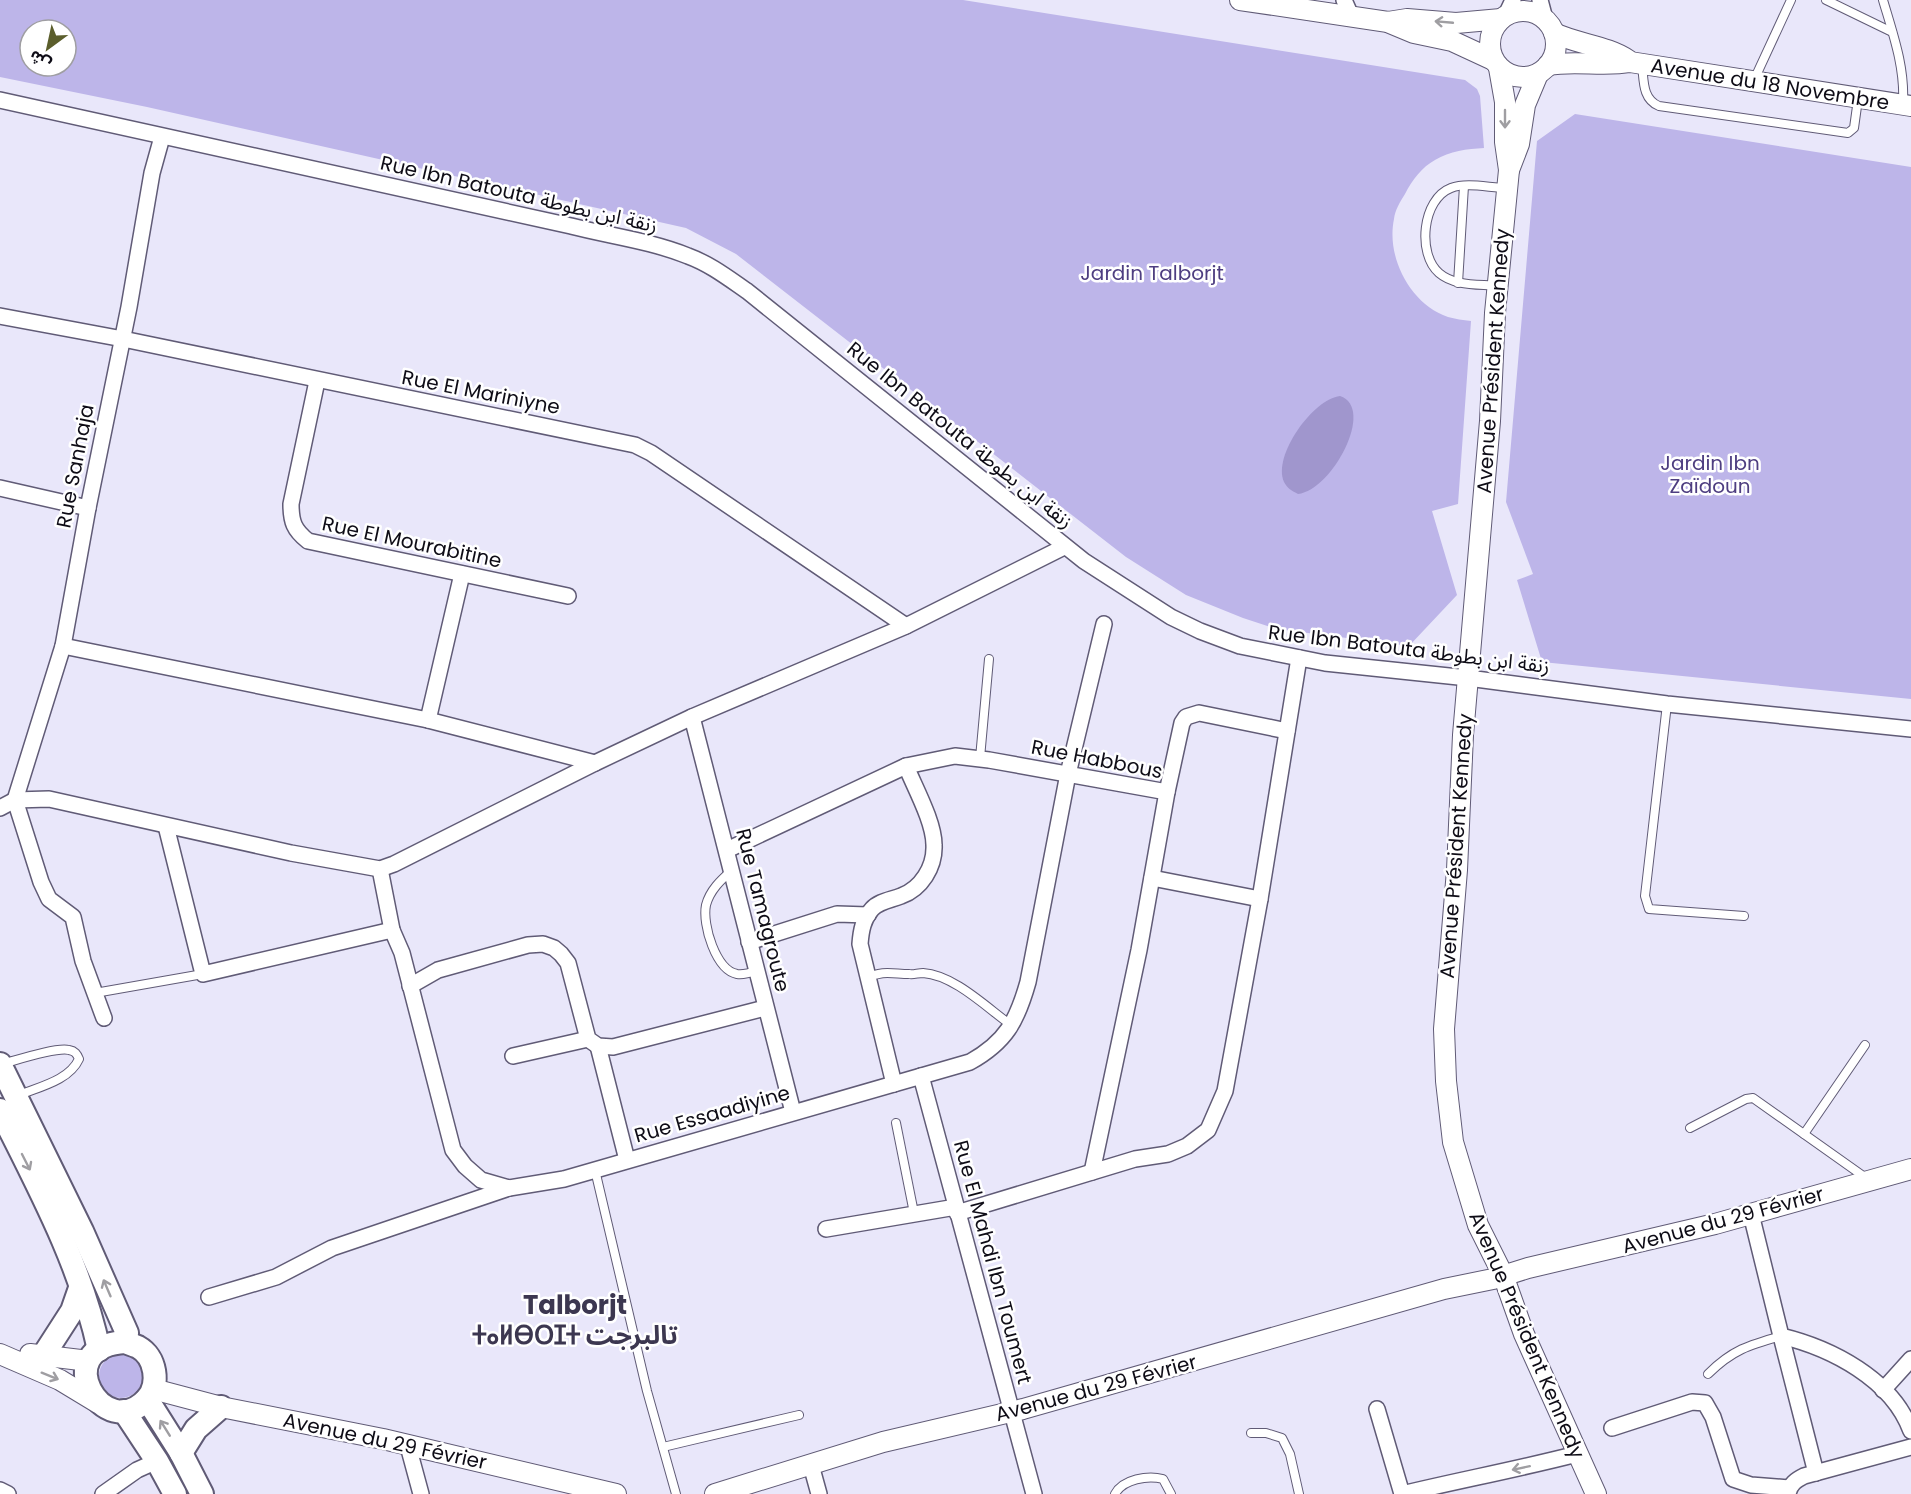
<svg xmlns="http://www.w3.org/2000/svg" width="1911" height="1494" viewBox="0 0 1911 1494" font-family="Poppins,'Noto Sans Arabic','Noto Sans Tifinagh',sans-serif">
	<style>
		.green { fill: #bdb5e9; fill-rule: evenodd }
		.water { fill: #a096cd }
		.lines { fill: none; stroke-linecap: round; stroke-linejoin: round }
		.service-casing { stroke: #605b76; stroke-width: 10 }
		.minor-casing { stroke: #605b76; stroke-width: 18 }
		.tertiary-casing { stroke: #605b76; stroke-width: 22 }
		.secondary-casing { stroke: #605b76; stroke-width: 26 }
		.service { stroke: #fff; stroke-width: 8 }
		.minor { stroke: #fff; stroke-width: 15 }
		.tertiary { stroke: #fff; stroke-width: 20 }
		.secondary { stroke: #fff; stroke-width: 22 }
		.oneway { stroke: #9f9ea2 }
		.labels { text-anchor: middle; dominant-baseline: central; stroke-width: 5; stroke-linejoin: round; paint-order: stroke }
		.street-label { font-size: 20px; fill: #0e0c16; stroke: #fff }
		.park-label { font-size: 20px; fill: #4e3e81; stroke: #fff }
		.district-label { font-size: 26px; font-weight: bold; fill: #3c3750; stroke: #fff }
	</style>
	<rect width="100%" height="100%" fill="#e9e7fa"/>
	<g class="green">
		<path d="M0,0H963L1465,80L1477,89L1480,96L1484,148C1467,149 1450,151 1435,160C1422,167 1412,180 1405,194C1400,202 1395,210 1394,219C1386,257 1410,304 1448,317C1455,319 1463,320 1471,321L1458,504L1432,511L1457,595L1409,646L1277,629L1243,618L1186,595L1126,557L736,254L686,228L147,107L0,77ZM30,30H66V66H30Z"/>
		<polygon points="1575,114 1911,167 1911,699 1542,662 1517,580 1533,574 1506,502 1537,141"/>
		<circle cx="121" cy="1376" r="22"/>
	</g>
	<path class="water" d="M1340,396C1376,408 1332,490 1298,494C1292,491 1287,488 1284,482C1272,456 1313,399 1340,396Z"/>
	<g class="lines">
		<g class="service-casing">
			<g id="service">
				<polyline points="1826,0 1892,32"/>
				<path d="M1883,0C1893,34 1905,67 1903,103"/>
				<path d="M1642,65C1644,80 1642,99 1659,106L1848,133L1854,128L1858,99"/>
				<polyline points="1754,80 1791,0"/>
				<polyline points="1458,283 1464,186"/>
				<path d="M1497,286C1477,284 1454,286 1439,273C1417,254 1422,199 1451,188C1467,182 1490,188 1507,188"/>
				<polyline points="1667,704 1645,896 1649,909 1744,916"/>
				<polyline points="980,758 989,659"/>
				<path d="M731,871C721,880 710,890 706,905C702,925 716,970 737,974C744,975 750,973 756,971"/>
				<path d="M868,978C881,970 894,974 909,974C913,975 918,973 923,973C954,975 986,1007 1011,1025"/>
				<polyline points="95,993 203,974"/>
				<path d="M2,1064C17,1060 56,1047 69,1050C75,1051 77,1054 79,1059C69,1081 38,1087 17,1096"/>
				<polyline points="896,1123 914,1213"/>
				<polyline points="1690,1128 1746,1099 1753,1098 1866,1178"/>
				<polyline points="1804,1134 1865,1045"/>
				<polyline points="595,1170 647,1391 676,1494"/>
				<path d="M1708,1374C1732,1350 1749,1345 1781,1336"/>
				<polyline points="1251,1433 1266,1433 1282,1438 1290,1454 1299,1494"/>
				<polyline points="663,1447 799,1415"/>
				<path d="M1115,1494C1123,1479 1148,1475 1163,1479L1171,1494"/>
			</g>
		</g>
		<g class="minor-casing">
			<g id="minor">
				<polyline points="1344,0 1352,18"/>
				<polyline points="1540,0 1545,19"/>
				<polyline points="1506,15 1513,0"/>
				<path d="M0,100L571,226C610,236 651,241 688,256C710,264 728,278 747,291L1084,561L1171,617L1200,631L1240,646L1325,663L1468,678L1667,704L1911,729"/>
				<polyline points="0,316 123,339 635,445 651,453 906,626"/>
				<path d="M317,381L291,504C291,522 294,530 308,541L568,596"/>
				<polyline points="0,488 88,508"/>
				<polyline points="63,646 428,720 595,763"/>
				<polyline points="692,717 793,1112"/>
				<polyline points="428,720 462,574"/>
				<polyline points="1167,792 1182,723 1186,717 1199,713 1287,731"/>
				<polyline points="0,808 15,800 49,799 291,853 380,869 394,864 595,763 692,717 906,626 1064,547"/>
				<polyline points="166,826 203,974 392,930"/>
				<polyline points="727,850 906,766 955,756 989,760 1167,792 1139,950 1092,1172"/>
				<path d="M380,869L392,930L402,953L453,1150L465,1166L481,1180L509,1188L564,1179L970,1062C1006,1042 1017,1021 1028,982L1068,774L1104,624"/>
				<polyline points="1152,878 1260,899"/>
				<polyline points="749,942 837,914 868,915"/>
				<polyline points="410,986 438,970 528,945 543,944 554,948 561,954 568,963 588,1039 598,1046 613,1047 765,1008"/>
				<polyline points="104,1018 83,961 73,917 49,899 41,882 15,800 63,646 88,508 129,307 152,173 162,137"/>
				<polyline points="598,1046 627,1160"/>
				<polyline points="513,1056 588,1039"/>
				<polyline points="921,1076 1034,1494"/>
				<path d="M894,1084L860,944C861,931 863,919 872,909C879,901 891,900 901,896C921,889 935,867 934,845C934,822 915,788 906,766"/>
				<polyline points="957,1213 1135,1159 1168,1154 1187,1146 1208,1130 1225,1091 1260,899 1299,658"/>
				<path d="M1751,1214L1781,1336C1831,1348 1892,1379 1911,1431"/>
				<polyline points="826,1229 956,1207"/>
				<polyline points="209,1297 276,1277 332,1248 509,1188"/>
				<polyline points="1781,1336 1816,1473"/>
				<polyline points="1883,1390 1911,1359"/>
				<polyline points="1377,1409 1402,1494"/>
				<polyline points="1612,1428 1692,1402 1705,1403 1713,1417 1733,1479 1751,1485 1789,1488"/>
				<polyline points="408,1446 421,1494"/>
				<polyline points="811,1465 819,1494"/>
				<polyline points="0,1490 8,1494"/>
				<polyline points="103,1494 137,1470 157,1461"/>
				<path d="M1402,1494C1460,1480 1519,1469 1577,1454"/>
				<path d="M1788,1494C1790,1484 1796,1480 1804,1476L1911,1447"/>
			</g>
		</g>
		<g class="tertiary-casing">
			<g id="tertiary">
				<polyline points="1240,0 1388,22 1407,19 1456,23 1501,19"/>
				<circle cx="1523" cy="44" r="33"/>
				<polyline points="1390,23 1414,33 1452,41 1493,60"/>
				<path d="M1554,33C1577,44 1608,46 1628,60"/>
				<path d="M1548,65C1576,60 1603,67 1630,62L1911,106"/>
				<polyline points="1499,68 1505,102 1505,142 1509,170 1495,313 1490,421 1463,735 1457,870 1444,1029 1446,1081 1453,1142 1478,1225 1503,1275 1524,1334 1596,1494"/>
				<polyline points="1509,170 1519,144 1525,105 1538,74"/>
				<polyline points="0,1354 60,1380 98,1403"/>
				<polyline points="30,1354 89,1361"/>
				<polyline points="153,1389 221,1407 383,1439 616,1494"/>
				<polyline points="715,1494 883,1442 1023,1409 1444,1289 1493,1279 1528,1268 1715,1224 1911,1169"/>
			</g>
		</g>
		<g class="secondary-casing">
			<g id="secondary">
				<polyline points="0,1064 82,1231 127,1333 125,1342"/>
				<path d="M0,1110C38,1186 81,1265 99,1350"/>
				<path d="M125,1342C130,1344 134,1345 138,1347C156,1357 160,1384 147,1399C104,1446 46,1347 125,1342Z"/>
				<polyline points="43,1356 72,1311 80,1288"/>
				<polyline points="147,1399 181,1453 202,1494"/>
				<polyline points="124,1411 157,1461 175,1494"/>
				<polyline points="181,1453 196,1429 221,1407"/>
			</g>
		</g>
		<use href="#service" class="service"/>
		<use href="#minor" class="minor"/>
		<use href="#tertiary" class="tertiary"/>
		<use href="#secondary" class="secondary"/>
	</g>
	<defs><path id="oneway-shaft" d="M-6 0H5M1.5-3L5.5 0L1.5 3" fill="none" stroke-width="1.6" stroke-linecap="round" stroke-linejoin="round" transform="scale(1.5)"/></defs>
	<g class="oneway">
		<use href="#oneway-shaft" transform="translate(1444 22) rotate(-175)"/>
		<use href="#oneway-shaft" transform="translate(1505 119) rotate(90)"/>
		<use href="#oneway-shaft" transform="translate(26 1162) rotate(63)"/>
		<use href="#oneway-shaft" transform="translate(107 1288) rotate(-113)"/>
		<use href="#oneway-shaft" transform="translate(50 1376) rotate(22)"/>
		<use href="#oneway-shaft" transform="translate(165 1428) rotate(-122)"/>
		<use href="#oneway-shaft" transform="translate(1521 1468) rotate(168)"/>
	</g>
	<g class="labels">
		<g class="street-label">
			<text transform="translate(1770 84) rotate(9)">Avenue du 18 Novembre</text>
			<text transform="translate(519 194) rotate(13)">Rue Ibn Batouta زنقة ابن بطوطة</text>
			<text transform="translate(1493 361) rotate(-86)">Avenue Président Kennedy</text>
			<text transform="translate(481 392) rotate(11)">Rue El Mariniyne</text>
			<text transform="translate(960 435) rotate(39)">Rue Ibn Batouta زنقة ابن بطوطة</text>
			<text transform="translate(75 466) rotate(-79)">Rue Sanhaja</text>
			<text transform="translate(412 542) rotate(12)">Rue El Mourabitine</text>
			<text transform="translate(1409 649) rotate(7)">Rue Ibn Batouta زنقة ابن بطوطة</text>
			<text transform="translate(1097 759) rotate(11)">Rue Habbous</text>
			<text transform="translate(1456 846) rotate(-86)">Avenue Président Kennedy</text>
			<text transform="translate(763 910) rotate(76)">Rue Tamagroute</text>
			<text transform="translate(712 1114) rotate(-16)">Rue Essaadiyine</text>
			<text transform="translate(1723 1220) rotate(-15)">Avenue du 29 Février</text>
			<text transform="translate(993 1262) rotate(75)">Rue El Mahdi Ibn Toumert</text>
			<text transform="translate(1527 1335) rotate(67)">Avenue Président Kennedy</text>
			<text transform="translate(1096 1388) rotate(-15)">Avenue du 29 Février</text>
			<text transform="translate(385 1441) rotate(12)">Avenue du 29 Février</text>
		</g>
		<g class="park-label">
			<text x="1152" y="273">Jardin Talborjt</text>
			<text x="1710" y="463">Jardin Ibn<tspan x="1710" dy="23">Zaïdoun</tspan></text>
		</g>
		<g class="district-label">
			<text x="575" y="1305">Talborjt<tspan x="575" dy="30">ⵜⴰⵍⴱⵔⵊⵜ تالبرجت</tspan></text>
		</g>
	</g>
	<g transform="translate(48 48) rotate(213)"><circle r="28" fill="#ffffff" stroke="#9f9ea2" stroke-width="1.5"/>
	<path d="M0-4.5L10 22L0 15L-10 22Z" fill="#5b5e2c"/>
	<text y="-9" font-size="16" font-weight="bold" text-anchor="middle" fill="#0e0c16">ش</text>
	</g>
</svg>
